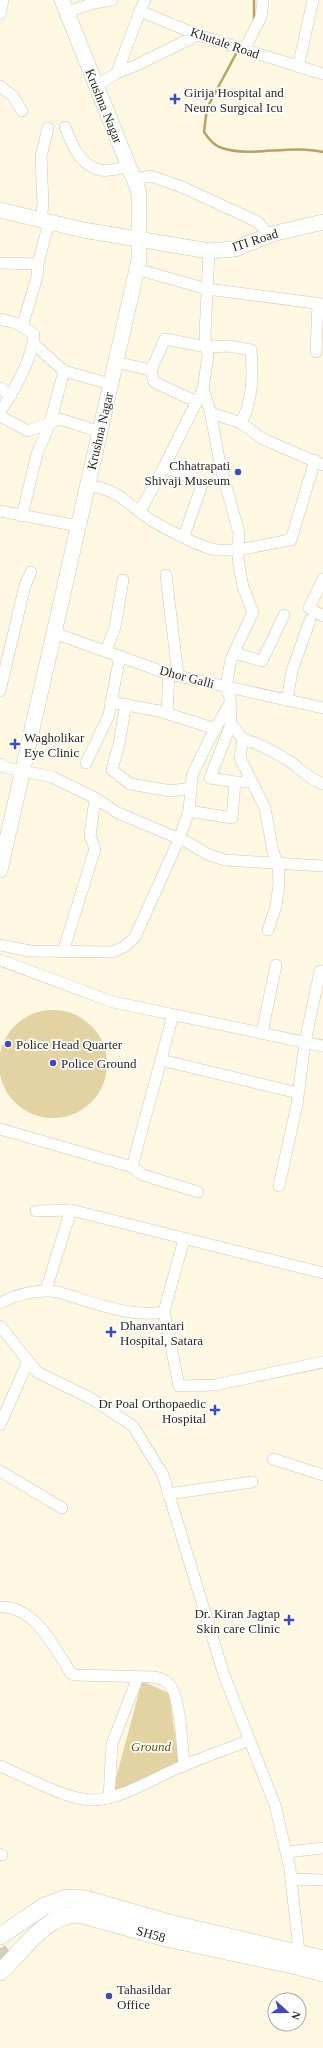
<svg xmlns="http://www.w3.org/2000/svg" width="323" height="2048" viewBox="0 0 323 2048" font-family="'Times New Roman',serif">
	<style>
		.green { fill: #e3d3a2 }
		.lines { fill: none; stroke-linecap: round; stroke-linejoin: round }
		.stream { stroke: #b7a365; stroke-width: 2.5 }
		.primary-tunnel { stroke: #d4cfbc; stroke-width: 17; stroke-dasharray: 17 8; stroke-linecap: butt }
		.street-casing { stroke: #cdc7b4; stroke-width: 12 }
		.secondary-casing { stroke: #cdc7b4; stroke-width: 16 }
		.primary-casing { stroke: #cdc7b4; stroke-width: 18 }
		.street { stroke: #fff; stroke-width: 11 }
		.secondary { stroke: #fff; stroke-width: 15 }
		.primary { stroke: #fff; stroke-width: 17 }
		.poi-dot { fill: #3c4bbf; stroke: #fff; stroke-width: 1.5 }
		.labels { text-anchor: middle; dominant-baseline: central; stroke-width: 3.5; stroke-linejoin: round; paint-order: stroke }
		.street-label { font-size: 13px; fill: #2b2921; stroke: #fff }
		.poi-label { font-size: 13px; fill: #2b2921; stroke: #fff; text-anchor: start }
		.park-label { font-size: 13px; font-style: italic; fill: #6a5606; stroke: #fff }
	</style>
	<rect width="100%" height="100%" fill="#fef8e3"/>
	<g class="green">
		<circle cx="53" cy="1064" r="54"/>
		<polygon points="142,1681 169,1693 179,1762 112,1793"/>
	</g>
	<g class="lines">
		<g class="stream">
			<polyline points="254,21 254,0"/>
			<path d="M238,50L207,108L204,132C208,138 214,146 222,148C251,158 290,144 323,152"/>
		</g>
		<polyline class="primary-tunnel" points="0,1959 10,1952"/>
		<g class="street-casing">
			<g id="street">
				<polyline points="145,0 140,11 198,35 323,74"/>
				<polyline points="67,12 94,3 112,0"/>
				<polyline points="0,14 3,0"/>
				<polyline points="244,50 261,17 263,0"/>
				<polyline points="298,67 313,0"/>
				<polyline points="117,73 137,65 198,35"/>
				<polyline points="0,86 13,96 22,111"/>
				<polyline points="96,86 117,73 140,11"/>
				<path d="M65,127C72,144 79,165 100,170C108,172 120,168 128,167"/>
				<polyline points="134,179 151,176 182,187 258,222 269,235"/>
				<polyline points="41,220 43,204 41,157 48,128"/>
				<polyline points="209,251 205,335 208,356 203,389 210,410 220,464 239,533 238,559 243,587 253,612 231,659 226,687 230,698 231,724 243,739"/>
				<polyline points="0,263 38,264"/>
				<polyline points="136,269 207,289 323,304"/>
				<path d="M0,319L16,323L34,334C33,358 13,392 0,412"/>
				<polyline points="22,327 37,277 38,264 49,222"/>
				<polyline points="34,344 64,371 110,384"/>
				<polyline points="316,352 318,304"/>
				<path d="M115,362L151,370L165,339L207,347L229,346L251,350C253,376 253,399 241,423"/>
				<polyline points="151,370 154,382 197,402"/>
				<polyline points="0,388 11,396"/>
				<polyline points="211,413 241,423 263,439 323,465"/>
				<polyline points="0,416 28,431 60,419 100,432"/>
				<polyline points="164,467 203,482 184,536"/>
				<path d="M87,485C122,491 124,502 151,520C160,526 201,547 212,549C231,554 270,543 291,540L315,460"/>
				<polyline points="0,511 78,526"/>
				<polyline points="140,511 164,467 203,389"/>
				<polyline points="22,516 37,454 50,423 64,371"/>
				<polyline points="166,575 178,676"/>
				<polyline points="323,579 309,608 323,616"/>
				<polyline points="54,633 169,674 323,708"/>
				<polyline points="106,651 115,627 123,580"/>
				<polyline points="234,653 262,661 284,615"/>
				<polyline points="120,656 111,702 159,711 216,729"/>
				<polyline points="0,691 25,585 31,572"/>
				<polyline points="287,701 292,671 310,620"/>
				<polyline points="126,704 119,744 112,770 130,784 171,791 191,788"/>
				<polyline points="167,713 169,674"/>
				<polyline points="231,724 210,778 235,782 252,782"/>
				<polyline points="86,763 109,715 111,702"/>
				<polyline points="0,764 4,767 52,777 95,798 118,813 187,842 209,855 225,860 323,866"/>
				<polyline points="189,811 232,818 235,782"/>
				<path d="M268,930L276,906L279,884L278,863L273,852L265,808L240,758L243,739C260,744 277,753 292,763C302,771 310,779 323,784"/>
				<polyline points="0,945 30,951 112,952 124,947 135,937 179,839 189,811 192,776 209,740 230,703"/>
				<polyline points="63,952 95,849 90,836 95,798"/>
				<polyline points="0,960 113,1002 323,1046"/>
				<polyline points="262,1033 276,965"/>
				<polyline points="161,1060 298,1093"/>
				<polyline points="0,1129 132,1167 143,1175 198,1192"/>
				<polyline points="132,1167 173,1015"/>
				<polyline points="279,1186 297,1104 305,1042 320,971"/>
				<polyline points="36,1211 71,1210 323,1273"/>
				<polyline points="46,1290 71,1210"/>
				<path d="M0,1303C18,1294 38,1289 58,1292C92,1302 128,1318 164,1312L184,1239"/>
				<polyline points="164,1312 179,1386 215,1385 323,1362"/>
				<polyline points="0,1326 37,1372 92,1399 133,1426 163,1475 224,1675 275,1805 290,1869 299,1952 298,1958"/>
				<polyline points="0,1425 28,1361"/>
				<polyline points="273,1459 323,1475"/>
				<polyline points="0,1471 62,1508"/>
				<polyline points="168,1494 252,1482"/>
				<path d="M0,1607C34,1605 55,1648 70,1672L74,1675L153,1677C159,1678 165,1679 169,1684C181,1697 182,1747 184,1766"/>
				<path d="M0,1766C27,1777 62,1798 91,1800C118,1801 152,1779 176,1769C200,1758 225,1750 250,1740"/>
				<polyline points="109,1798 112,1744 138,1677"/>
				<polyline points="287,1852 323,1848"/>
				<polyline points="0,1854 2,1855"/>
				<polyline points="291,1879 323,1880"/>
			</g>
		</g>
		<g class="secondary-casing">
			<g id="secondary">
				<polyline points="0,210 83,230 209,251 235,249 272,234 323,222"/>
				<polyline points="0,870 139,260 139,192 62,0"/>
			</g>
		</g>
		<g class="primary-casing">
			<g id="primary">
				<polyline points="0,1936 43,1907 66,1898 85,1899 169,1923 323,1959"/>
				<path d="M0,1972C24,1951 43,1915 79,1914L166,1938L297,1966L323,1973"/>
			</g>
		</g>
		<use href="#street" class="street"/>
		<use href="#secondary" class="secondary"/>
		<use href="#primary" class="primary"/>
	</g>
	<g class="poi-dot">
		<path d="M173 93h4v4h4v4h-4v4h-4v-4h-4v-4h4z"/>
		<circle cx="238" cy="472" r="4"/>
		<path d="M13 738h4v4h4v4h-4v4h-4v-4h-4v-4h4z"/>
		<circle cx="8" cy="1044" r="4"/>
		<circle cx="53" cy="1063" r="4"/>
		<path d="M109 1326h4v4h4v4h-4v4h-4v-4h-4v-4h4z"/>
		<path d="M213 1404h4v4h4v4h-4v4h-4v-4h-4v-4h4z"/>
		<path d="M287 1614h4v4h4v4h-4v4h-4v-4h-4v-4h4z"/>
		<circle cx="109" cy="1996" r="4"/>
	</g>
	<g class="labels">
		<g class="street-label">
			<text transform="translate(225 43) rotate(19)">Khutale Road</text>
			<text transform="translate(104 106) rotate(68)">Krushna Nagar</text>
			<text transform="translate(255 240) rotate(-18)">ITI Road</text>
			<text transform="translate(100 431) rotate(-77)">Krushna Nagar</text>
			<text transform="translate(187 677) rotate(15)">Dhor Galli</text>
			<text transform="translate(151 1934) rotate(15)">SH58</text>
		</g>
		<g class="poi-label">
			<text x="184" y="92">Girija Hospital and<tspan x="184" dy="15">Neuro Surgical Icu</tspan></text>
			<text x="230" y="465" text-anchor="end">Chhatrapati<tspan x="230" dy="15">Shivaji Museum</tspan></text>
			<text x="24" y="737">Wagholikar<tspan x="24" dy="15">Eye Clinic</tspan></text>
			<text x="16" y="1044">Police Head Quarter</text>
			<text x="61" y="1063">Police Ground</text>
			<text x="120" y="1325">Dhanvantari<tspan x="120" dy="15">Hospital, Satara</tspan></text>
			<text x="206" y="1403" text-anchor="end">Dr Poal Orthopaedic<tspan x="206" dy="15">Hospital</tspan></text>
			<text x="280" y="1613" text-anchor="end">Dr. Kiran Jagtap<tspan x="280" dy="15">Skin care Clinic</tspan></text>
			<text x="117" y="1989">Tahasildar<tspan x="117" dy="15">Office</tspan></text>
		</g>
		<g class="park-label">
			<text x="151" y="1746">Ground</text>
		</g>
	</g>
	<g transform="translate(287 2012) rotate(111)"><circle r="19" fill="#ffffff" stroke="#aaa9a6"/>
	<path d="M0-3L7 15L0 10L-7 15Z" fill="#3c4bbf"/>
	<text y="-6" font-size="11" font-weight="bold" text-anchor="middle" fill="#2b2921">N</text>
	</g>
</svg>
